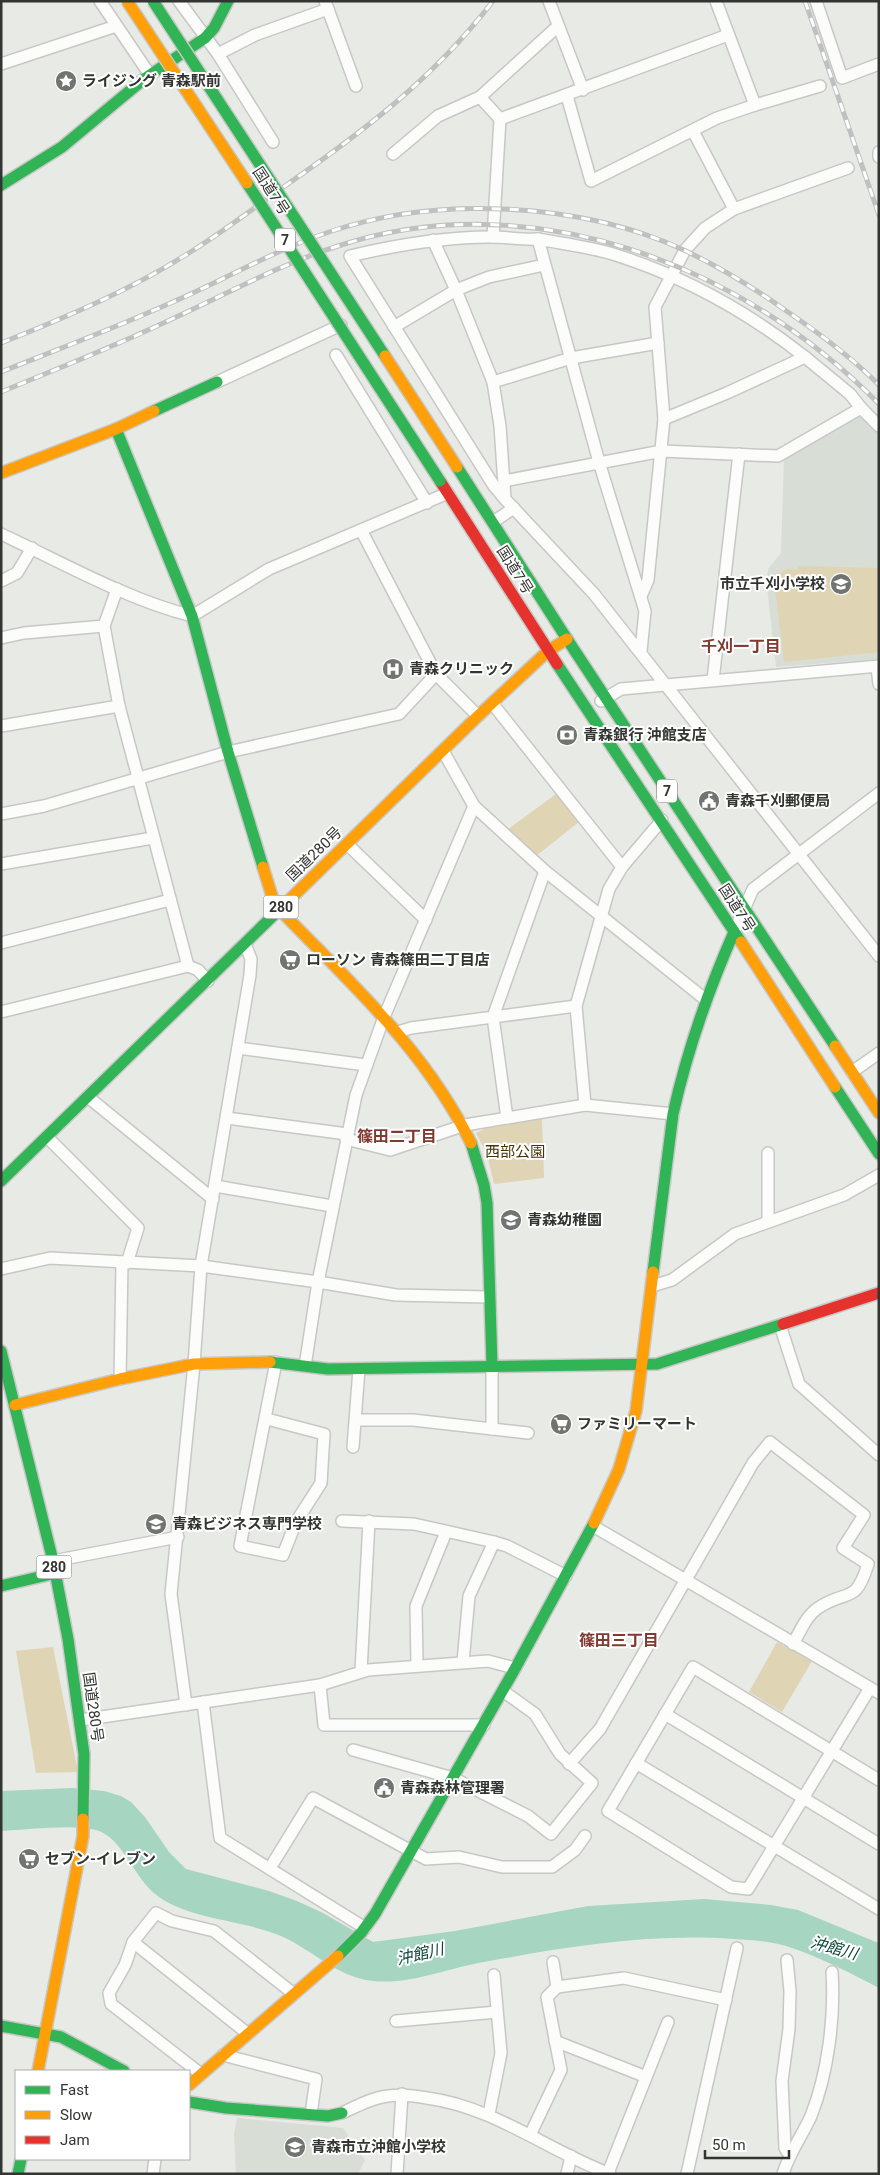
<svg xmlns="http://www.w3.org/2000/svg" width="880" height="2175" viewBox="0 0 880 2175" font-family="Roboto,'Noto Sans JP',sans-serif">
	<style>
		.built { fill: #d8ddd5 }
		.green { fill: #dfd4b4 }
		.water { fill: #a6d5c2 }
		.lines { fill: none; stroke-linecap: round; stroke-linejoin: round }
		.street-casing { stroke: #c7c8c6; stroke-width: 14 }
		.fast-casing { stroke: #c7c8c6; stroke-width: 14 }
		.slow-casing { stroke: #c7c8c6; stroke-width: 14 }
		.jam-casing { stroke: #c7c8c6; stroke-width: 14 }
		.street { stroke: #fcfcfb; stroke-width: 11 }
		.fast { stroke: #30b455; stroke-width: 11 }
		.slow { stroke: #ff9f0a; stroke-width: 11 }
		.jam { stroke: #e5322d; stroke-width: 11 }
		.rail-casing { stroke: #bfc0bf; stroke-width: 5 }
		.rail { stroke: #fff; stroke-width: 3; stroke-dasharray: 9; stroke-linecap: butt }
		.fast-bridge-casing { stroke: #c6c8c5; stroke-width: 14; stroke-linecap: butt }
		.slow-bridge-casing { stroke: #c6c8c5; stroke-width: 14; stroke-linecap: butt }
		.fast-bridge { stroke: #30b455; stroke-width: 11 }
		.slow-bridge { stroke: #ff9f0a; stroke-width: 11 }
		.labels { text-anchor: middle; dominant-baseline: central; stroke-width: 4; stroke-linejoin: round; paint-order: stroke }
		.shield { fill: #fff; stroke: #707270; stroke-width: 1 }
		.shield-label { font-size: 14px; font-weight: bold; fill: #333532 }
		.poi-label { font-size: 15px; font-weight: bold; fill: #333532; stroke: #fff; text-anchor: start }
		.street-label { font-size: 15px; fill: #333532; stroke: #fff }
		.park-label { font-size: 15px; fill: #443404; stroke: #fff }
		.neighbourhood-label { font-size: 16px; font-weight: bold; fill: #803a30; stroke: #fff }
		.water-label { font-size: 16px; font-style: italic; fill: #0e4736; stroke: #fff }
	</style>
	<rect width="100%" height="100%" fill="#e8eae6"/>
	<g class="built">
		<polygon points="857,413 879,434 879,659 776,667 766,578 769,568 781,553 784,457"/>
		<polygon points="237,2118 343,2128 365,2160 358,2174 236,2174 234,2134"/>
	</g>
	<g class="green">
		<polygon points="799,566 879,568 879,652 784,662 774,579 786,569 797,570"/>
		<polygon points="556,794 579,822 536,856 507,830"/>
		<polygon points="542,1119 544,1178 494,1184 487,1154 476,1133 493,1125"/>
		<polygon points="777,1642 812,1661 782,1712 749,1692"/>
		<polygon points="53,1647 78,1772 36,1773 16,1651"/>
	</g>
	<path class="water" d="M73,1788L104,1791L121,1796L131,1802L145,1817L169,1852L186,1869L269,1891L297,1901L323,1913L373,1942L455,1931L588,1906L704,1899L771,1905L798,1910L876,1942L879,1943V1988C850,1973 820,1957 789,1947C771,1941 751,1940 733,1939C651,1933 565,1947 484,1962C448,1968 410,1985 373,1981C336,1977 313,1950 281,1936C244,1920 192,1920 159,1897C133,1879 124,1838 96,1830C72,1824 27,1830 1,1831V1791Z"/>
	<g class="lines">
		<g class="street-casing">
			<g id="street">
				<polyline points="100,1 150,75"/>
				<polyline points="179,1 218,54 273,142"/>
				<polyline points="325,1 356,86"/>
				<polyline points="549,1 583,90"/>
				<polyline points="816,1 842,78 879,64"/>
				<polyline points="218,54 255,35 328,9"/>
				<polyline points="1,64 116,26"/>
				<polyline points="567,96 591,181 717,118 755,105 716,1"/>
				<polyline points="755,105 820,86"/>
				<polyline points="500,119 480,97 557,27"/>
				<polyline points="693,131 734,209"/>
				<polyline points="879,152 879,157"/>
				<polyline points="393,154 438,116 480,97"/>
				<polyline points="493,237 500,119 728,35"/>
				<path d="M538,239C564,244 591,247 616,255C685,277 748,312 805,357L727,393L664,419"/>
				<polyline points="433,240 456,290 493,382 500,426 505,499 594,594 879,956"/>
				<polyline points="394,327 456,290 489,277 544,265"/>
				<polyline points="336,355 427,503"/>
				<polyline points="217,382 341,325"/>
				<polyline points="493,382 571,358 658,343"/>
				<polyline points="861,408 879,426"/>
				<polyline points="504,481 662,451 778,456 861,408 850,394 805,357"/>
				<path d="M505,499L494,486L350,256C396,245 443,237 491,237C507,237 522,240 538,239L599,462L645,611L641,651"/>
				<polyline points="493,522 514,508"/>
				<polyline points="361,530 436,674 478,716"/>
				<path d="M1,534C63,563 126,599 192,616L269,569L448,493"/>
				<polyline points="1,581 17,573 32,548"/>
				<polyline points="117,589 104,626 119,706 188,966"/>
				<polyline points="641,596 648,580 664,419 655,307 685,250 705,228 734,209 848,168"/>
				<polyline points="1,638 24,633 104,626"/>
				<polyline points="877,667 879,684"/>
				<polyline points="713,680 739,454"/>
				<polyline points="601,701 621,689 879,666"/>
				<polyline points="492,703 622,867"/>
				<polyline points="1,726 119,706"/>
				<polyline points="443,751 474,806 545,871 706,1000"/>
				<polyline points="1,814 44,806 228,752 399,714 436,674"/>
				<polyline points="347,844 426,920"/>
				<polyline points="1,864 153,838"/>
				<polyline points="734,932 753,889 879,793"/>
				<polyline points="1,943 170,900"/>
				<polyline points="1,1012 188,966 198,970 208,981"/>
				<polyline points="398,1032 411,1028 576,1006"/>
				<polyline points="238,1048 366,1065"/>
				<polyline points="852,1072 879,1053"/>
				<polyline points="88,1097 213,1199"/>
				<polyline points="585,1105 576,1006 609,889 622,867 662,820"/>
				<polyline points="227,1118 347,1134"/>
				<polyline points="507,1118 493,1017 545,871"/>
				<polyline points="47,1137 138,1228 127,1263"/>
				<polyline points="346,1139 390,1150 465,1125 585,1105 673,1114"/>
				<polyline points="768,1153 768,1222"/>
				<polyline points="215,1186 332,1206"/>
				<polyline points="1,1269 50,1258 201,1266 318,1282 396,1295 489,1297"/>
				<polyline points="652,1286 672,1280 735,1234 844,1195 879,1175"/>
				<polyline points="780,1325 799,1384 879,1455"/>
				<polyline points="305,1366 318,1282 356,1095 384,1017 474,806"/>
				<polyline points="492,1366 492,1429"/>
				<polyline points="120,1379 122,1263"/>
				<polyline points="267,1419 324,1434 321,1483 296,1522 283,1555 240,1546 276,1362"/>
				<polyline points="356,1420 413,1420 528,1433"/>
				<polyline points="353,1447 359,1369"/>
				<polyline points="342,1521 414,1524 494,1542 507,1546 566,1576"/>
				<polyline points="593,1526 879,1693"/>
				<polyline points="53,1561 178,1537"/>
				<polyline points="463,1662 469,1596 494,1542"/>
				<polyline points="417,1665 416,1606 446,1532"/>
				<polyline points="361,1671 369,1521"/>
				<polyline points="320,1685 324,1725 484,1725"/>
				<polyline points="870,1688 748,1889 731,1887 608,1811 693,1667 879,1780"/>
				<polyline points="203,1702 220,1838 365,1928"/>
				<polyline points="186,1705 171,1594 194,1364 201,1266 250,975 251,959 245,944"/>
				<polyline points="665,1714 879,1844"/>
				<polyline points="81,1720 320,1685 368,1670 488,1661 515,1668"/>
				<polyline points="353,1750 453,1778 528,1816 551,1834 592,1783 560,1754 535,1714 503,1691"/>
				<polyline points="636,1763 879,1909"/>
				<path d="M569,1764L600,1729L753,1463L770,1442L864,1515L843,1548L868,1564C855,1606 848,1588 818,1608C806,1616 800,1632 793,1644"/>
				<polyline points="270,1868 313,1798 426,1859 459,1857 502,1867 552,1867 575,1850 585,1836"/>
				<polyline points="133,1942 247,2033"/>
				<polyline points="787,1960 790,1991 789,2029 782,2081 785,2148 789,2154"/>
				<polyline points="553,1962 557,1987"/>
				<polyline points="396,2021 497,2012"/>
				<polyline points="555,2041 644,2076"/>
				<polyline points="223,2055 316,2079 311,2114"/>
				<polyline points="201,2074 111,2004 109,1993 125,1965 133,1942 156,1913 172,1921 214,1931 294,1994"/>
				<path d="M342,2113C357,2106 372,2098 388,2096C402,2094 414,2096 427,2098C494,2107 547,2150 610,2174"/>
				<polyline points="489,2114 501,2053 494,1975"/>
				<polyline points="530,2135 561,2070 547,1997 557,1987 624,1978 726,2000"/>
				<polyline points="608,2173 668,2022"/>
				<polyline points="153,2174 155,2159"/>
				<polyline points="397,2174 402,2094"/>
				<polyline points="567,2174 571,2156"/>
				<polyline points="687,2174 737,1948"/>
				<path d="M783,2174C789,2153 802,2136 811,2116C828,2073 835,2017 832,1972"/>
			</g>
		</g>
		<g class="fast-casing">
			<g id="fast">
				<polyline points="1,185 62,147 144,79 205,38 214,28 228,1"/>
				<polyline points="154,411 217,382"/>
				<polyline points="116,429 192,616 228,752 263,867"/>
				<polyline points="457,467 567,639 835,1046"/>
				<polyline points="557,664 741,942"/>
				<polyline points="835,1087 879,1154"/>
				<polyline points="471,1143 484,1185 487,1203 492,1366"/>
				<polyline points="1,1181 282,907"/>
				<path d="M653,1272L673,1114C687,1051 708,991 734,932"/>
				<polyline points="1,1351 53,1561 68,1639 84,1754 83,1819"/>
				<polyline points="270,1362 328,1369 657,1364 783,1324"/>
				<polyline points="1,1586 56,1573"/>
				<polyline points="338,1956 361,1933 375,1914 516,1667 594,1523"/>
				<polyline points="1,2026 61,2037 124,2071"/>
				<polyline points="189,2102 226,2108 328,2116 342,2113"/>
				<polyline points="18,2174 21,2159"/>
			</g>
		</g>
		<g class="slow-casing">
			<g id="slow">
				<polyline points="1,473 116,429 154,411"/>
				<path d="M263,867L272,896L279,909C351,984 424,1048 471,1143"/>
				<polyline points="282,907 478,716 548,651 567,639"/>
				<polyline points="741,942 835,1087"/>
				<polyline points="835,1046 879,1113"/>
				<polyline points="15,1405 120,1379 194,1364 270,1362"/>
				<polyline points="594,1523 619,1469 636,1411 653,1272"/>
				<polyline points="38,2071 83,1836 83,1819"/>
				<polyline points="189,2085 338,1956"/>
			</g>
		</g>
		<g class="jam-casing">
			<g id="jam">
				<polyline points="440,481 557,664"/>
				<polyline points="783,1324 879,1293"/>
			</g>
		</g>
		<use href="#street" class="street"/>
		<use href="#fast" class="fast"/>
		<use href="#slow" class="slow"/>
		<use href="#jam" class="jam"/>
		<g class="rail-casing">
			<g id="rail">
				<polyline points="805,1 879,215"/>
				<path d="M1,343C67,317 133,289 192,251C224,231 254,208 285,186C364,131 434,78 493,1"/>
				<path d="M1,372C56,350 112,329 166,305C221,282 272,251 329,232C437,195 582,202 686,251C721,268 754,288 785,310C819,333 850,356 879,385"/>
				<path d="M1,392C59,368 118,345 174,318C228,293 281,264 338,246C530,183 742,264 879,404"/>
			</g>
		</g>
		<use href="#rail" class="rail"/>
		<g class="fast-bridge-casing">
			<g id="fast-bridge">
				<polyline points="153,1 385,356"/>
				<polyline points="247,183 440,481"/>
			</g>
		</g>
		<g class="slow-bridge-casing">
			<g id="slow-bridge">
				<polyline points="127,1 247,183"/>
				<polyline points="385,356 457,467"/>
			</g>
		</g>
		<use href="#fast-bridge" class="fast-bridge"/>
		<use href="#slow-bridge" class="slow-bridge"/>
	</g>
	<defs>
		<g id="sight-disc" transform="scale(1.125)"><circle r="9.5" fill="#727471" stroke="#fff"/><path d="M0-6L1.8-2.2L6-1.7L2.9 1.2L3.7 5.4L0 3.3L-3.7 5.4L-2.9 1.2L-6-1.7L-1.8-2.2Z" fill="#fff"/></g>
		<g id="school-disc" transform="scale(1.125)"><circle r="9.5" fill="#727471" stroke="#fff"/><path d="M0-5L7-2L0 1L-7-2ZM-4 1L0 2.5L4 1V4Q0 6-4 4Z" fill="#fff"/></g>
		<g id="hospital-disc" transform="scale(1.125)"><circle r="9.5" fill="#727471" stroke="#fff"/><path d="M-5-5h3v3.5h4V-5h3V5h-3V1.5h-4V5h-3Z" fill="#fff"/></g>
		<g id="bank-disc" transform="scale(1.125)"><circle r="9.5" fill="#727471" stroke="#fff"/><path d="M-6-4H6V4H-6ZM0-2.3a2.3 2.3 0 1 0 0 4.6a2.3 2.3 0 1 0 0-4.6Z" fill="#fff"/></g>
		<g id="civic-disc" transform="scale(1.125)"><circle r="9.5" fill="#727471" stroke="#fff"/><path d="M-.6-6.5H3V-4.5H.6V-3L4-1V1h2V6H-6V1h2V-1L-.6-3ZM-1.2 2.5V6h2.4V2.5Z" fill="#fff"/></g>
		<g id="supermarket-disc" transform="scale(1.125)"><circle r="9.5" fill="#727471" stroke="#fff"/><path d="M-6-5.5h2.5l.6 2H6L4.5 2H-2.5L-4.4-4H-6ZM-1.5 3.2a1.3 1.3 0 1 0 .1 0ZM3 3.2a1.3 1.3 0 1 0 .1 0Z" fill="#fff"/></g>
	</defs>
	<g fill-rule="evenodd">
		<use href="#sight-disc" x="66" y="81"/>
		<use href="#school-disc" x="841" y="584"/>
		<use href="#hospital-disc" x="393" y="669"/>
		<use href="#bank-disc" x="567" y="735"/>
		<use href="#civic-disc" x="709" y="801"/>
		<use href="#supermarket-disc" x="290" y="960"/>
		<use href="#school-disc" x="511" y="1220"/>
		<use href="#supermarket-disc" x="561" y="1424"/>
		<use href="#school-disc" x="156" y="1524"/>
		<use href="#civic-disc" x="384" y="1788"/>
		<use href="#supermarket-disc" x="29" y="1859"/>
		<use href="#school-disc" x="295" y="2147"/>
	</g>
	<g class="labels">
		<g class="shield">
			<rect x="275" y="228.5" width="20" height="23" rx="4"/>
			<rect x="657" y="779.5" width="20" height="23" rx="4"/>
			<rect x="263.5" y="895.5" width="35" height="23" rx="4"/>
			<rect x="36.5" y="1555.5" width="35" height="23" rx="4"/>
		</g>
		<g class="shield-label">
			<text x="285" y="240">7</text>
			<text x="667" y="791">7</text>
			<text x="281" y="907">280</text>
			<text x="54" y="1567">280</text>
		</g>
		<g class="poi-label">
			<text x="82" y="81">ライジング 青森駅前</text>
			<text x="825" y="584" text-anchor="end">市立千刈小学校</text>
			<text x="409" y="669">青森クリニック</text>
			<text x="583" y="735">青森銀行 沖館支店</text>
			<text x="725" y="801">青森千刈郵便局</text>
			<text x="306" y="960">ローソン 青森篠田二丁目店</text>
			<text x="527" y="1220">青森幼稚園</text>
			<text x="577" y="1424">ファミリーマート</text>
			<text x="172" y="1524">青森ビジネス専門学校</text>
			<text x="400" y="1788">青森森林管理署</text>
			<text x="45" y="1859">セブン-イレブン</text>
			<text x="311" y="2147">青森市立沖館小学校</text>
		</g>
		<g class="street-label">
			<text transform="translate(271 191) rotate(57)">国道7号</text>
			<text transform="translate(515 570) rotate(58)">国道7号</text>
			<text transform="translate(314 854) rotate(-44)">国道280号</text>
			<text transform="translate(737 908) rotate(57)">国道7号</text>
			<text transform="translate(93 1707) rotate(82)">国道280号</text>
		</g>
		<g class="park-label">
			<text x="515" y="1152">西部公園</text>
		</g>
		<g class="neighbourhood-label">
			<text x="741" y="646">千刈一丁目</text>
			<text x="397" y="1136">篠田二丁目</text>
			<text x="619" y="1640">篠田三丁目</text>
		</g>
		<g class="water-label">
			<text transform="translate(834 1948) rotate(15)">沖館川</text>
			<text transform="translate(420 1954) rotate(-13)">沖館川</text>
		</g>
	</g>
	<rect width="880" height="2175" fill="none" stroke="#333532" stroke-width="5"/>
	<rect x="15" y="2070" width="175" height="90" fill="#ffffff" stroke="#adaead"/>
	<rect x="25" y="2086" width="25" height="8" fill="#30b455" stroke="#adaead"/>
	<text x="60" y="2095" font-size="15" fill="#333532">Fast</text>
	<rect x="25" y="2111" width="25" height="8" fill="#ff9f0a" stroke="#adaead"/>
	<text x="60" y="2120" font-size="15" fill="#333532">Slow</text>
	<rect x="25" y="2136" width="25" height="8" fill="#e5322d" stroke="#adaead"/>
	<text x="60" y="2145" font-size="15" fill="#333532">Jam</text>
	<path d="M705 2150v8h84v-8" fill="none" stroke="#333532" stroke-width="2.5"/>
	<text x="712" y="2150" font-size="15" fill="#333532" stroke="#ffffff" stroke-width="4" paint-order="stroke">50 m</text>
</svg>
